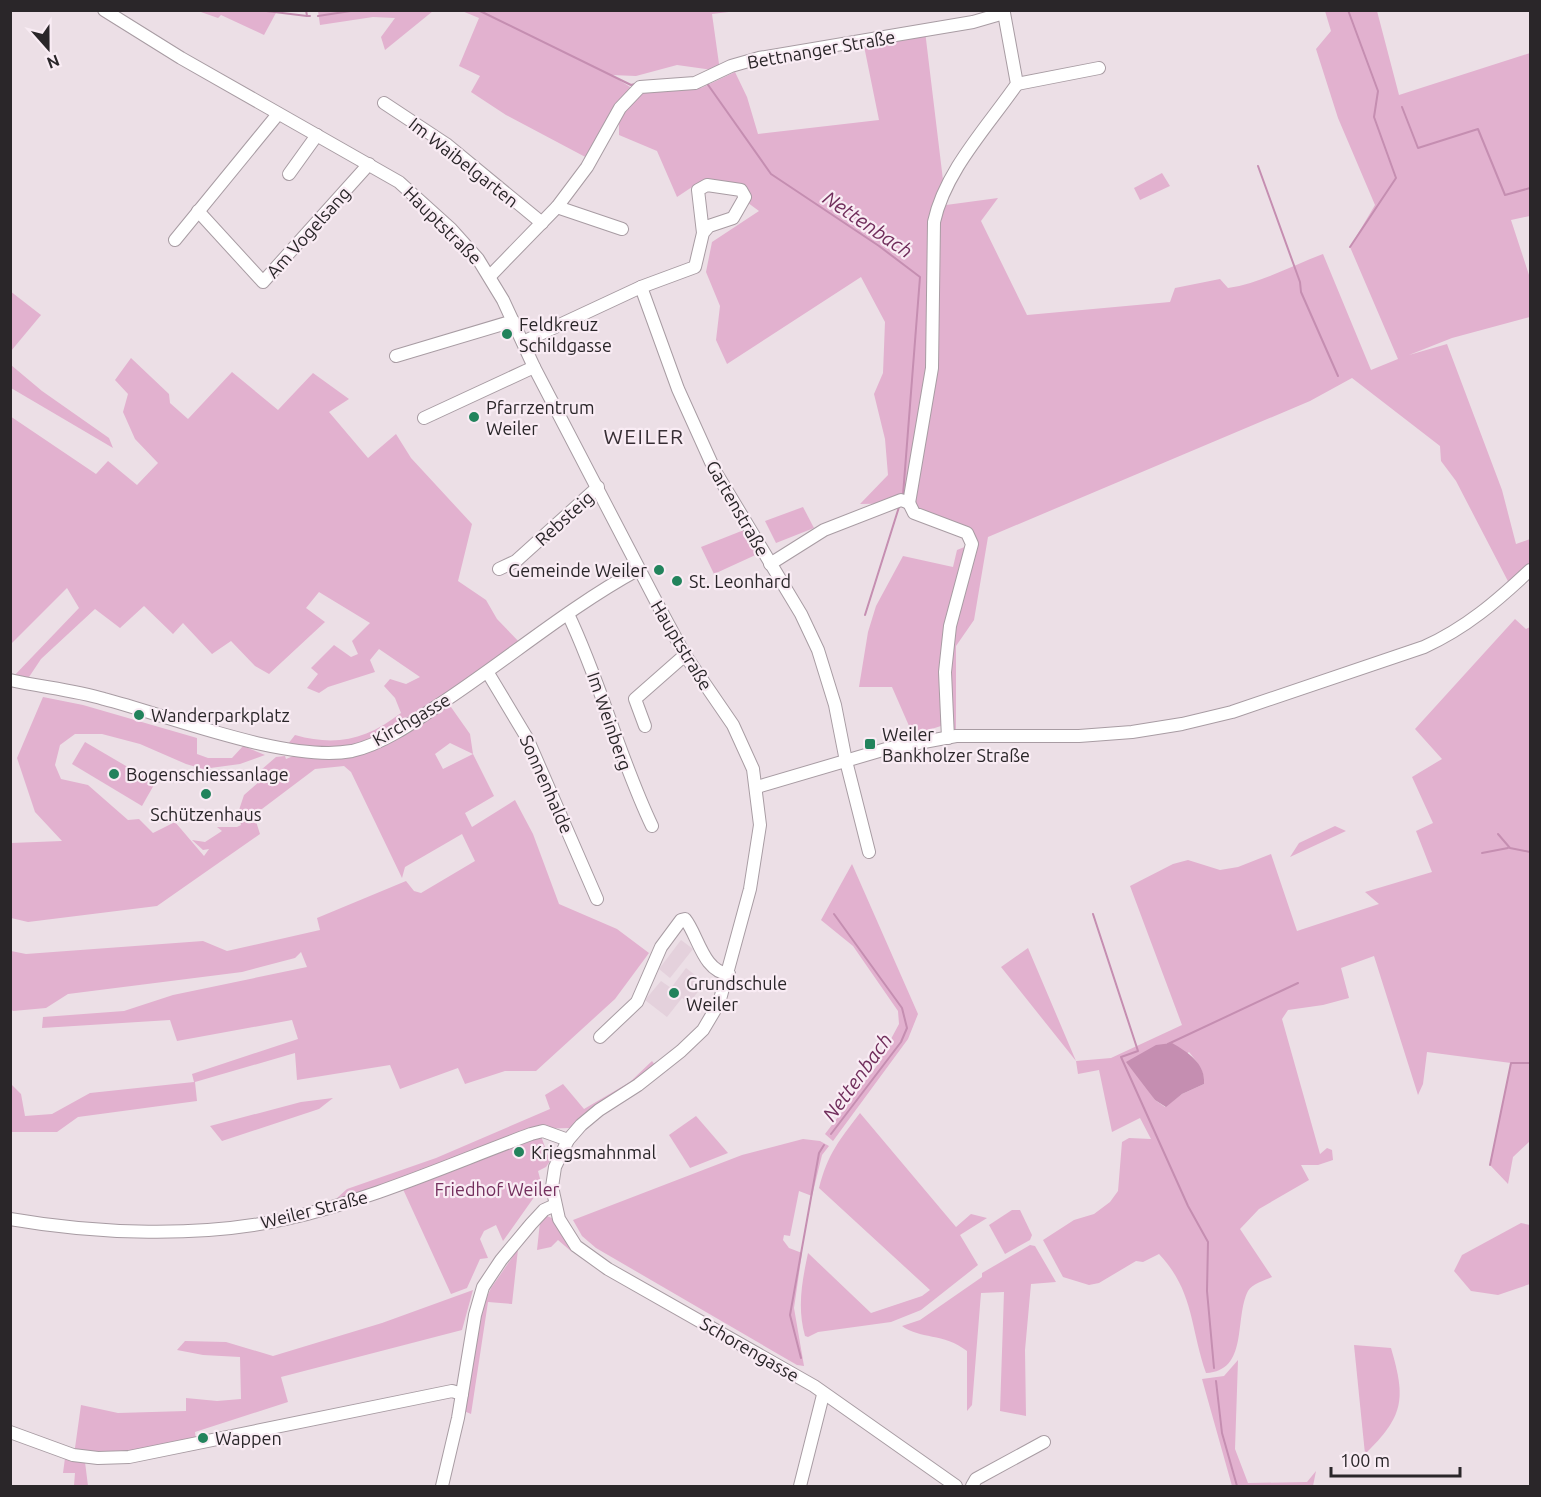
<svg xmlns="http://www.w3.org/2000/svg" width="1541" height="1497" viewBox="0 0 1541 1497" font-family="Ubuntu,sans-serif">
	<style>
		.built { fill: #e4d1dc }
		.green { fill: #e2b1cf; fill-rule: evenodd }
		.water { fill: #c58eb1 }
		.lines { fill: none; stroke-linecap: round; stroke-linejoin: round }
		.stream { stroke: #c58eb1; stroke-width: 2 }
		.minor-casing { stroke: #a89ca3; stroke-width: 14 }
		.minor { stroke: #fff; stroke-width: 12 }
		.poi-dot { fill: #22835c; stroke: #f9ecf4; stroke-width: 2 }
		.labels { text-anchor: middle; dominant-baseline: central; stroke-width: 4.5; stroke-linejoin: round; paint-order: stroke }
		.street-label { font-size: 18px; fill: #2a2629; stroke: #f9ecf4 }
		.poi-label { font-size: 18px; fill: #2a2629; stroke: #f9ecf4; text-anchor: start }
		.park-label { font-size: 18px; fill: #74305e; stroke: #f9ecf4 }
		.water-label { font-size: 20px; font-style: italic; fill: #702d5b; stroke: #f9ecf4 }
		.quarter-label { font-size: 21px; letter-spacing: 1.5px; fill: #372e34; stroke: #f9ecf4 }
	</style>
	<rect width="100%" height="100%" fill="#ecdfe6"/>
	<g class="built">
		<polygon points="681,940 693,949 670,978 659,969"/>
		<polygon points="686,968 705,983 689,1003 682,998 667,1017 645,1000 661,981 671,988"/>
	</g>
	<g class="green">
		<polygon points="198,11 277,11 264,35 221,15 218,18"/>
		<polygon points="318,11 318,10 433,11 385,50 381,37 395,18 373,17 320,25"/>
		<path d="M462,11H737L712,14L720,71L677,65L636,76L611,75L635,90L701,88L735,72L747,97L758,134L879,120L863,41L925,31L946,205L998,198L981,221L1027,315L1170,302L1175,288L1220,279L1228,288C1261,283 1291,266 1323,254L1371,370L1398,359L1350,247L1375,205L1338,118L1316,49L1331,31L1325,11H1377L1399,95L1530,53V216L1511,220L1530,278V317L1452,338L1409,355L1447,344L1502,490L1516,544L1530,539V570L1511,587L1456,481L1441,461L1440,446L1352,378L1310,401L988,537L974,620L956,646V736L944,725L913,735L892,687H859L868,632L876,606L903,556L953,567L957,550L972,544L967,533L914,513L909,503L860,504L888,475L885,439L874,394L883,373L885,322L861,277L727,364L716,340L720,306L706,272L712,242L759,211L717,180L692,187L677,197L657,151L619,135V124L610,120L591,160L506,115L471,92L480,76L459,66L479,18Z"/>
		<polygon points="1162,173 1170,186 1140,200 1134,188"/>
		<polygon points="10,291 41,315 11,351 10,351"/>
		<path d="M131,358L169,394L170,403L188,419L232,372L278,410L313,373L349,399L329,412L368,458L396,434L411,458L472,524L458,581L486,600L497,619L524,647L446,700L470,734L473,754L494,796L465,813L472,827L515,800L533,834L559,904L617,929L649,953L615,999L536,1071H505L465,1084L458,1068L400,1089L390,1065L297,1080L295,1053L195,1082L197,1101L78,1117L57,1132H11V1084L21,1094L25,1116L52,1114L90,1093L194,1082L192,1074L298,1039L292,1020L177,1041L170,1020L42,1028L43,1017L124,1011L173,995L307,967L301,952L295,958L242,972L68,994L46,1008L13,1011L10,1008L11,951L26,954L203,941L227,951L320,930L317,918L406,881L414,891L421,893L475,861L462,834L405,867L402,878L351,772L344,766L315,769L254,815L260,834L157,906L28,922L11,918V843L62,841L35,812L17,758L43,697L83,705L197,738V754L208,758H232L243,746L265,755L240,764L203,769L186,764L140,744L102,734H75L60,745L55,765L61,779L88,785L128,820L139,819L153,833L175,822L204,856L209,849L203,850L192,840L205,842L222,831L217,827H237L241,825L239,818L229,819L227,812L238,813L244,795L267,775L261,770L276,757L285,756L286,759L303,752L284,749L295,735C337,747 367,739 401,713L395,698L384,686L390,679L406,684L420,677L379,649L370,660L375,672L328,687L319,693L307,688L318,674L311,668L334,645L351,657L358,654L352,641L370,623L319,592L306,608L325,622L269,674L255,666L231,641L212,654L183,623L173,634L144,606L120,628L95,609L41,659L25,683L11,679L79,608L67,588L11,644L10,416L96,474L108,461L137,485L158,463L135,439L123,412L128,394L115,380ZM450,743L473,754L443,769L435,754Z"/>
		<polygon points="11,365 42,391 109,438 113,448 11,388"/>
		<polygon points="803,507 814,528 776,543 765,521"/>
		<polygon points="749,528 762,552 714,574 701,547"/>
		<path d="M1515,619L1526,629L1530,627V1141L1513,1157L1508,1184L1490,1165L1511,1063L1427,1052L1423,1084L1418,1095L1374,956L1341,968L1349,998L1323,1005L1288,1010L1282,1019L1320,1154L1327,1148L1332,1150L1333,1160L1318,1165H1301L1309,1180L1259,1209L1240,1229L1272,1277C1265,1280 1252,1284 1248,1291C1234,1318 1249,1371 1206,1373C1190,1327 1194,1291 1159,1254L1143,1262L1136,1261L1099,1283L1089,1285L1063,1277L1043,1240L1074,1220L1094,1214L1110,1202L1118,1191L1122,1142L1129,1138L1151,1139L1140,1118L1112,1132L1099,1070L1078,1074L1076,1061L1001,967L1028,948L1076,1061L1111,1058L1182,1025L1130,886L1173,864L1188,860L1220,870L1238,867L1271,854L1297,931L1379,904L1365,892L1432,872L1416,831L1433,823L1412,777L1442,759L1415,729ZM1189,1052C1197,1062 1205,1071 1204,1084L1182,1094L1165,1107L1155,1100L1145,1085Z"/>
		<polygon points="85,742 155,783 142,806 72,764"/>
		<polygon points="1335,826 1346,831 1290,857 1299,843"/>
		<polygon points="852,864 918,1014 908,1039 833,1141 825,1134 876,1067 899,1024 898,1011 853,946 821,920"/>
		<polygon points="652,1061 655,1065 571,1128 535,1129 326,1208 347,1189 436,1158 550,1109 545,1095 563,1084 584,1109 630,1082"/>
		<polygon points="333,1098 319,1109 222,1141 210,1126 301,1102"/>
		<path d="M860,1113L956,1227L971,1214L987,1218L960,1235L978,1265L921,1310L891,1322L818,1332L808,1337L805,1336C797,1307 802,1282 808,1253L871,1313L922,1296L930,1290L819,1188C828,1153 839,1141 860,1113Z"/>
		<polygon points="696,1116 728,1153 690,1168 669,1135"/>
		<polygon points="541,1136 550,1161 546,1167 538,1171 542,1186 503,1241 496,1225 484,1231 480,1239 488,1258 480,1259 467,1288 451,1294 402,1187"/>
		<polygon points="803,1139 820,1141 829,1146 822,1155 812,1196 799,1191 790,1236 784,1235 783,1240 789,1248 802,1253 794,1308 804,1366 797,1365 596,1248 582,1236 573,1220 742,1155"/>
		<polygon points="1012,1210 1020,1210 1032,1235 1030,1240 1005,1254 989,1225"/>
		<polygon points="547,1216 554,1219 572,1252 558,1240 551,1247 537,1250 540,1222"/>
		<polygon points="1521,1223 1530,1225 1530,1284 1498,1295 1471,1291 1454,1271 1462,1255"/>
		<path d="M1030,1245L1035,1246L1056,1282L1031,1284L1025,1350L1026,1416L1000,1411L1004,1292L981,1293L972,1405L967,1411V1351C944,1333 919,1339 902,1326L920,1320L982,1277V1273Z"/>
		<polygon points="518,1249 512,1304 488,1302 471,1414 464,1411 482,1308 491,1288"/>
		<polygon points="473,1290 462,1330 281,1377 288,1402 195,1432 197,1450 127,1461 85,1462 88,1486 74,1486 75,1473 63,1473 65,1458 74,1455 81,1405 118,1413 186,1411 186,1398 217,1401 241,1399 240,1357 203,1355 177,1350 185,1341 226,1342 273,1356 382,1323"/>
		<path d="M1354,1345L1391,1348C1406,1399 1404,1416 1365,1454Z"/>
		<polygon points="1238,1360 1235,1449 1248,1483 1307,1482 1316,1471 1313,1486 1232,1486 1202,1379 1224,1376"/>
	</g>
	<path class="water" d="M1172,1043C1188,1052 1206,1064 1204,1084L1182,1094L1166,1107L1155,1100L1126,1062L1156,1045Z"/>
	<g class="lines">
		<g class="stream">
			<polyline points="258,10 307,16"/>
			<polyline points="306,10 307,16 310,16"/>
			<polyline points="478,10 631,85 635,84"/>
			<polyline points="1348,10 1378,91 1374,117 1396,178 1350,247"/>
			<polyline points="318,16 357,10"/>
			<polyline points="706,82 771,174 879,246 920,277 903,495"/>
			<polyline points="1402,107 1418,148 1478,129 1505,195 1530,188"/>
			<polyline points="1258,166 1300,282 1301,292 1338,376"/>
			<polyline points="865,615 899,507"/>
			<polyline points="1498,834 1510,848 1530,852"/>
			<polyline points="1482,853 1508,848"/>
			<polyline points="1093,914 1138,1051 1121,1057 1188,1206 1208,1242 1207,1291 1214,1368"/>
			<polyline points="1168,1044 1298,983"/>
			<polyline points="831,1134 901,1042 907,1028 902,1008 834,914"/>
			<polyline points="1490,1165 1511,1063 1530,1063"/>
			<polyline points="801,1358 790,1315 819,1153 824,1145"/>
			<polyline points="1216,1381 1222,1433 1237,1486"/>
		</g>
		<g class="minor-casing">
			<g id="minor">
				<polyline points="104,10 181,58 399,182 451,229 478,259 503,300 534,367 659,607 685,655 733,725 753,769 760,825 750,889 719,1003 703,1030 681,1051 638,1085 599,1110 581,1125 568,1140 555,1167 552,1187 559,1219 576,1246 608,1269 814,1386 956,1486"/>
				<polyline points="1017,84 1099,68"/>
				<polyline points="384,103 446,144 542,223"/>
				<polyline points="289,174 317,135"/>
				<polyline points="557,207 622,229"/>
				<polyline points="198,211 263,282 369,164"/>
				<polyline points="175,240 278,114"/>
				<polyline points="491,275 557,207 587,167 620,108 640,87 695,83 731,66 759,58 973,22 1004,13 1004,10"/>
				<polyline points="641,287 678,389 715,471 801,614 818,650 835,705 846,761 869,852"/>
				<polyline points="523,342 641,287 695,267 703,233 698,190 707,185 741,190 745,197 733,218 709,226 703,233"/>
				<polyline points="396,356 513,321"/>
				<polyline points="424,418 534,367"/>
				<polyline points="909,503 914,513 967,533 972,544 950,626 945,672 948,738"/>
				<path d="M770,564L824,530L901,500L909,503L932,368L934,222C945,171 988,126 1017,84L1004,13"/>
				<polyline points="499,569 516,561 598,487"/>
				<path d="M568,614C601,683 619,757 652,826"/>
				<polyline points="488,673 527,738 597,899"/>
				<path d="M10,680C41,687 74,690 104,699C170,716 287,763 352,751C383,744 414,722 440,704C507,660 569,607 639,569"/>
				<polyline points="645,726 635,699 685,655"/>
				<path d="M757,787L886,749L956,736H1079L1132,732L1182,724L1232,712L1424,647C1466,628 1497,601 1530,570"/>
				<path d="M600,1037L637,1002L661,947L681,920L685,919C698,935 703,972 729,974"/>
				<path d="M10,1219C96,1234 201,1238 286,1219C371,1200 450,1164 531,1134L543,1131L568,1140"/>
				<polyline points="10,1432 73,1455 98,1458 129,1457 452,1391 462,1394"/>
				<polyline points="442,1486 458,1418 475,1315 483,1287 501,1260 531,1224 544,1210 555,1205"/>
				<polyline points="800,1486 823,1395"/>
				<polyline points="972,1486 976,1479 1044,1442"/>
			</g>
		</g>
		<use href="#minor" class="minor"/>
	</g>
	<g class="poi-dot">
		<circle cx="507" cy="334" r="6"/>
		<circle cx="474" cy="417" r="6"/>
		<circle cx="659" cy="570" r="6"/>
		<circle cx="677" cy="581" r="6"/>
		<circle cx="139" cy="715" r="6"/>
		<rect x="864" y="738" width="12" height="12" rx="3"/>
		<circle cx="114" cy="774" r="6"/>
		<circle cx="206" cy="794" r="6"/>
		<circle cx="674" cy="993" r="6"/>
		<circle cx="519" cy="1152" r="6"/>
		<circle cx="203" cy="1438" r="6"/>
	</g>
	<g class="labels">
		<g class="street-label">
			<text transform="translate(821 49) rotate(-10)">Bettnanger Straße</text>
			<text transform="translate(464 162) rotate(38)">Im Waibelgarten</text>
			<text transform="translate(443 225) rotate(45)">Hauptstraße</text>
			<text transform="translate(308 232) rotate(-48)">Am Vogelsang</text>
			<text transform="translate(738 508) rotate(60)">Gartenstraße</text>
			<text transform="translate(564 518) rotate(-42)">Rebsteig</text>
			<text transform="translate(682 645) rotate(59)">Hauptstraße</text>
			<text transform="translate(411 719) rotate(-30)">Kirchgasse</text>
			<text transform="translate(610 721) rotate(71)">Im Weinberg</text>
			<text transform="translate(547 784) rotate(66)">Sonnenhalde</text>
			<text transform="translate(314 1209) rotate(-14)">Weiler Straße</text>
			<text transform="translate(750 1349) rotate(30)">Schorengasse</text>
		</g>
		<g class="poi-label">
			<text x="519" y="324">Feldkreuz<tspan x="519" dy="21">Schildgasse</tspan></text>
			<text x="486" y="407">Pfarrzentrum<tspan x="486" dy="21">Weiler</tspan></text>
			<text x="647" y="570" text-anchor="end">Gemeinde Weiler</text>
			<text x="689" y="581">St. Leonhard</text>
			<text x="151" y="715">Wanderparkplatz</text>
			<text x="882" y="734">Weiler<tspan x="882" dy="21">Bankholzer Straße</tspan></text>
			<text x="126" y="774">Bogenschiessanlage</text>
			<text x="206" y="814" text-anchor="middle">Schützenhaus</text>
			<text x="686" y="983">Grundschule<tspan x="686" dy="21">Weiler</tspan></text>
			<text x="531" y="1152">Kriegsmahnmal</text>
			<text x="215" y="1438">Wappen</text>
		</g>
		<g class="park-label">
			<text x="497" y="1189">Friedhof Weiler</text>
		</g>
		<g class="water-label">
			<text transform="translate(868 224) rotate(34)">Nettenbach</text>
			<text transform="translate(857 1077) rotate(-54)">Nettenbach</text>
		</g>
		<g class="quarter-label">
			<text x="644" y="436">WEILER</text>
		</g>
	</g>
	<rect width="1541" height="1497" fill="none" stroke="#2a2629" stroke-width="24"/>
	<g transform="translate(48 48) rotate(159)" stroke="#f9ecf4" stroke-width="4.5" paint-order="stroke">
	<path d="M0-4.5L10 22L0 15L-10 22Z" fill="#2a2629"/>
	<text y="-9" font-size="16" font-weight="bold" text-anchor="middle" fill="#2a2629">N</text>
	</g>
	<path d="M1331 1467v9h129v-9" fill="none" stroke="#2a2629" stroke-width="3"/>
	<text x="1340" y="1467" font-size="18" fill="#2a2629" stroke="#f9ecf4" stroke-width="4.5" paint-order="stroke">100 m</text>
</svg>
